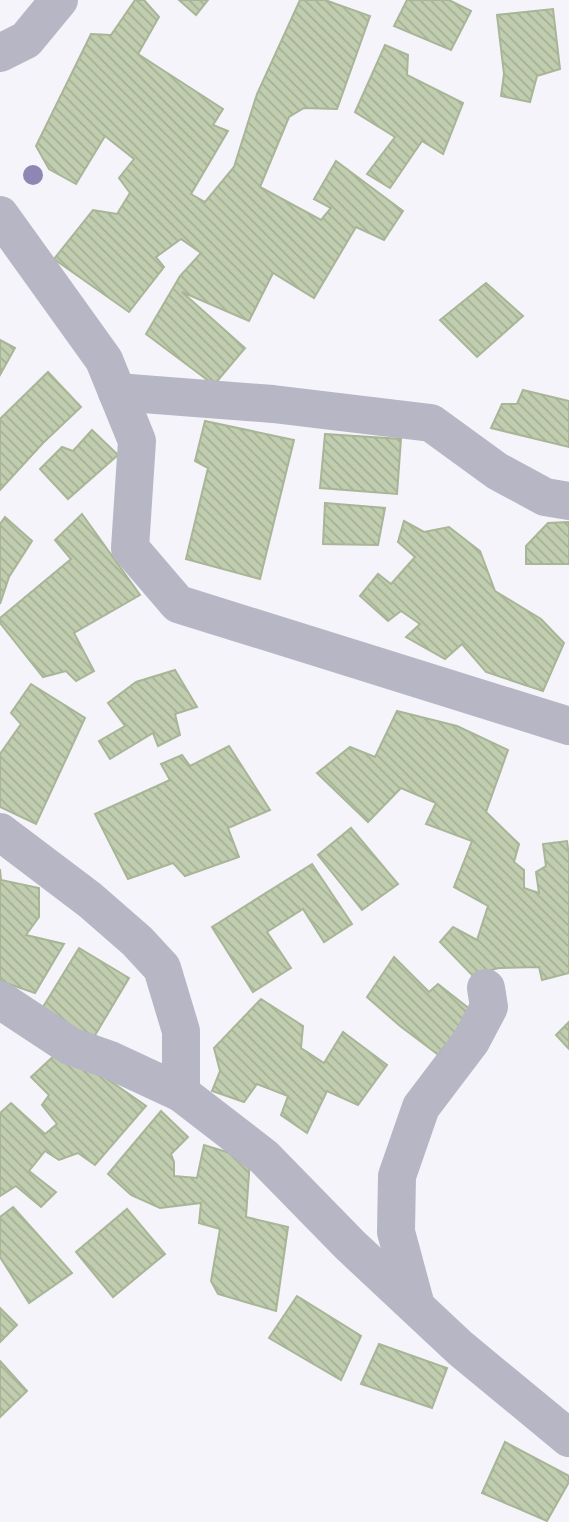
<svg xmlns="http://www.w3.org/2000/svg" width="569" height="1522" viewBox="0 0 569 1522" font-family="'Roboto Condensed',sans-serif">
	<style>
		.building { fill: url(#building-back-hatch); stroke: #a8b597; stroke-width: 2 }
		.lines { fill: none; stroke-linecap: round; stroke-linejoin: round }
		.minor { stroke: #b7b6c5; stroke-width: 38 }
		.tree { fill: #8f87b3 }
	</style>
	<defs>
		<pattern id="building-back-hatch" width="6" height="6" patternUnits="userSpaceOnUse" patternTransform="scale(1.75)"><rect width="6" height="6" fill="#c0cdae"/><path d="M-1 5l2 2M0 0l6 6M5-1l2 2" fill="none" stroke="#a5b096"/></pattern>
	</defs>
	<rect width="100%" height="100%" fill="#f5f4fb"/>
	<g class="building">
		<polygon points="135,0 144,0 159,17 138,54 223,109 213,125 228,131 191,194 205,202 234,167 257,94 300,0 325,0 370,16 337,109 304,108 289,117 260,187 321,220 331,208 314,199 336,161 403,211 384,240 356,227 314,298 273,273 249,321 182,292 245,348 214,385 146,334 180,276 201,253 181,239 156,257 164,267 129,312 54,259 93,210 117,214 130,193 119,178 134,159 105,136 76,184 49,169 36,146 91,34 111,35"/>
		<polygon points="179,0 208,0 196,15"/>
		<polygon points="407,0 449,0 471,11 451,50 394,26"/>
		<polygon points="553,9 560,69 537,76 530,102 501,96 504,74 497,15"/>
		<polygon points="385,45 408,55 407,75 463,103 443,154 422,141 390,188 367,174 395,137 355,112"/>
		<polygon points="486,283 523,316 477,357 440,320"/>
		<polygon points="0,340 15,348 0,375"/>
		<polygon points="48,372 81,407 43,443 0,490 0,419"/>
		<polygon points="523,390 569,401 569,447 491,428 502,404 517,404"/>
		<polygon points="205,421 294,440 260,579 186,559 208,468 195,461"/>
		<polygon points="92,430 118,455 68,499 40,469 62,447 73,451"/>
		<polygon points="325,434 401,439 397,494 320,488"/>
		<polygon points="325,503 385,508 378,545 323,544"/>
		<polygon points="82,514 140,595 74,633 94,671 76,681 66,671 43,677 0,623 0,618 71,559 55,540"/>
		<polygon points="5,517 32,541 9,577 0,604 0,524"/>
		<polygon points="404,521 424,532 449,527 480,551 495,591 541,619 564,643 543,691 486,672 462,644 445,659 406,637 420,624 401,611 388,621 360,596 378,574 391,584 415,557 398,542"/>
		<polygon points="569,522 569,564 526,564 526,546 548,523"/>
		<polygon points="175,670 197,707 175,714 180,735 158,746 153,733 110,759 99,741 125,726 108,703 136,682"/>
		<polygon points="31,684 85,718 36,824 0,807 0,754 21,724 11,713"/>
		<polygon points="397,711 457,726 508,750 486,812 519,844 514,862 524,870 524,888 539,893 536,872 546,866 543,844 567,841 569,855 569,973 542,980 539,967 499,968 472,975 440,942 453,927 477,940 488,906 454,887 472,841 426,824 436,803 401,788 368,822 317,773 350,747 375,757"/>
		<polygon points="229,746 270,810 228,828 239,857 185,876 173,863 128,879 95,814 170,780 161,764 182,755 190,766"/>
		<polygon points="351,828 398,884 362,910 318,855"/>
		<polygon points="312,864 352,924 324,942 303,909 267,932 291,968 253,992 212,927"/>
		<polygon points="0,869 1,880 39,888 39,917 26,935 64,944 35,993 0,981"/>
		<polygon points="79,948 129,978 91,1042 40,1012"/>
		<polygon points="394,957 429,992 438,984 471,1010 440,1056 400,1026 367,997"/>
		<polygon points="261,999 303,1026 301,1048 324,1063 343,1032 387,1065 358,1105 327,1091 307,1133 281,1115 288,1096 257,1084 244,1102 212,1091 220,1071 214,1048"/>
		<polygon points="569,1022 569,1049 556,1035"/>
		<polygon points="57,1053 90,1067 146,1106 95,1165 78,1153 59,1160 45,1151 29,1171 56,1192 41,1207 16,1186 0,1196 0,1113 11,1103 45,1134 57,1124 42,1105 49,1095 31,1077"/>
		<polygon points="161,1111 188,1137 171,1154 174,1162 174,1176 197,1178 204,1145 250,1159 246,1217 288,1227 276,1311 218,1294 211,1281 220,1229 199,1223 201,1203 160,1208 131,1195 108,1174"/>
		<polygon points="13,1207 72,1273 29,1303 0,1257 0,1217"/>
		<polygon points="127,1209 165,1254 113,1297 76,1252"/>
		<polygon points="297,1296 361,1336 341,1380 269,1338"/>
		<polygon points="0,1308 17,1325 0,1342"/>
		<polygon points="379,1344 447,1368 432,1408 361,1384"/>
		<polygon points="0,1361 27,1391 0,1417"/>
		<polygon points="505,1442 569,1476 569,1482 547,1521 482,1493"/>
	</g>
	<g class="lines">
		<g class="minor">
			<polyline points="0,53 26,40 59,0"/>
			<polyline points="0,215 104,360 137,441 130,548 178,604 569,726"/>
			<polyline points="117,392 273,404 431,423 497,471 545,497 569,501"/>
			<polyline points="0,832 90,900 137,941 162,968 181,1031 181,1093 264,1157 350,1245 460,1348 569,1438"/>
			<polyline points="0,1000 70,1046 110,1060 181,1093"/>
			<polyline points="416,1306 396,1232 397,1176 421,1107 471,1041 489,1007 486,988"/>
		</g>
	</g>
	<circle class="tree" cx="33" cy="175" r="10"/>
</svg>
